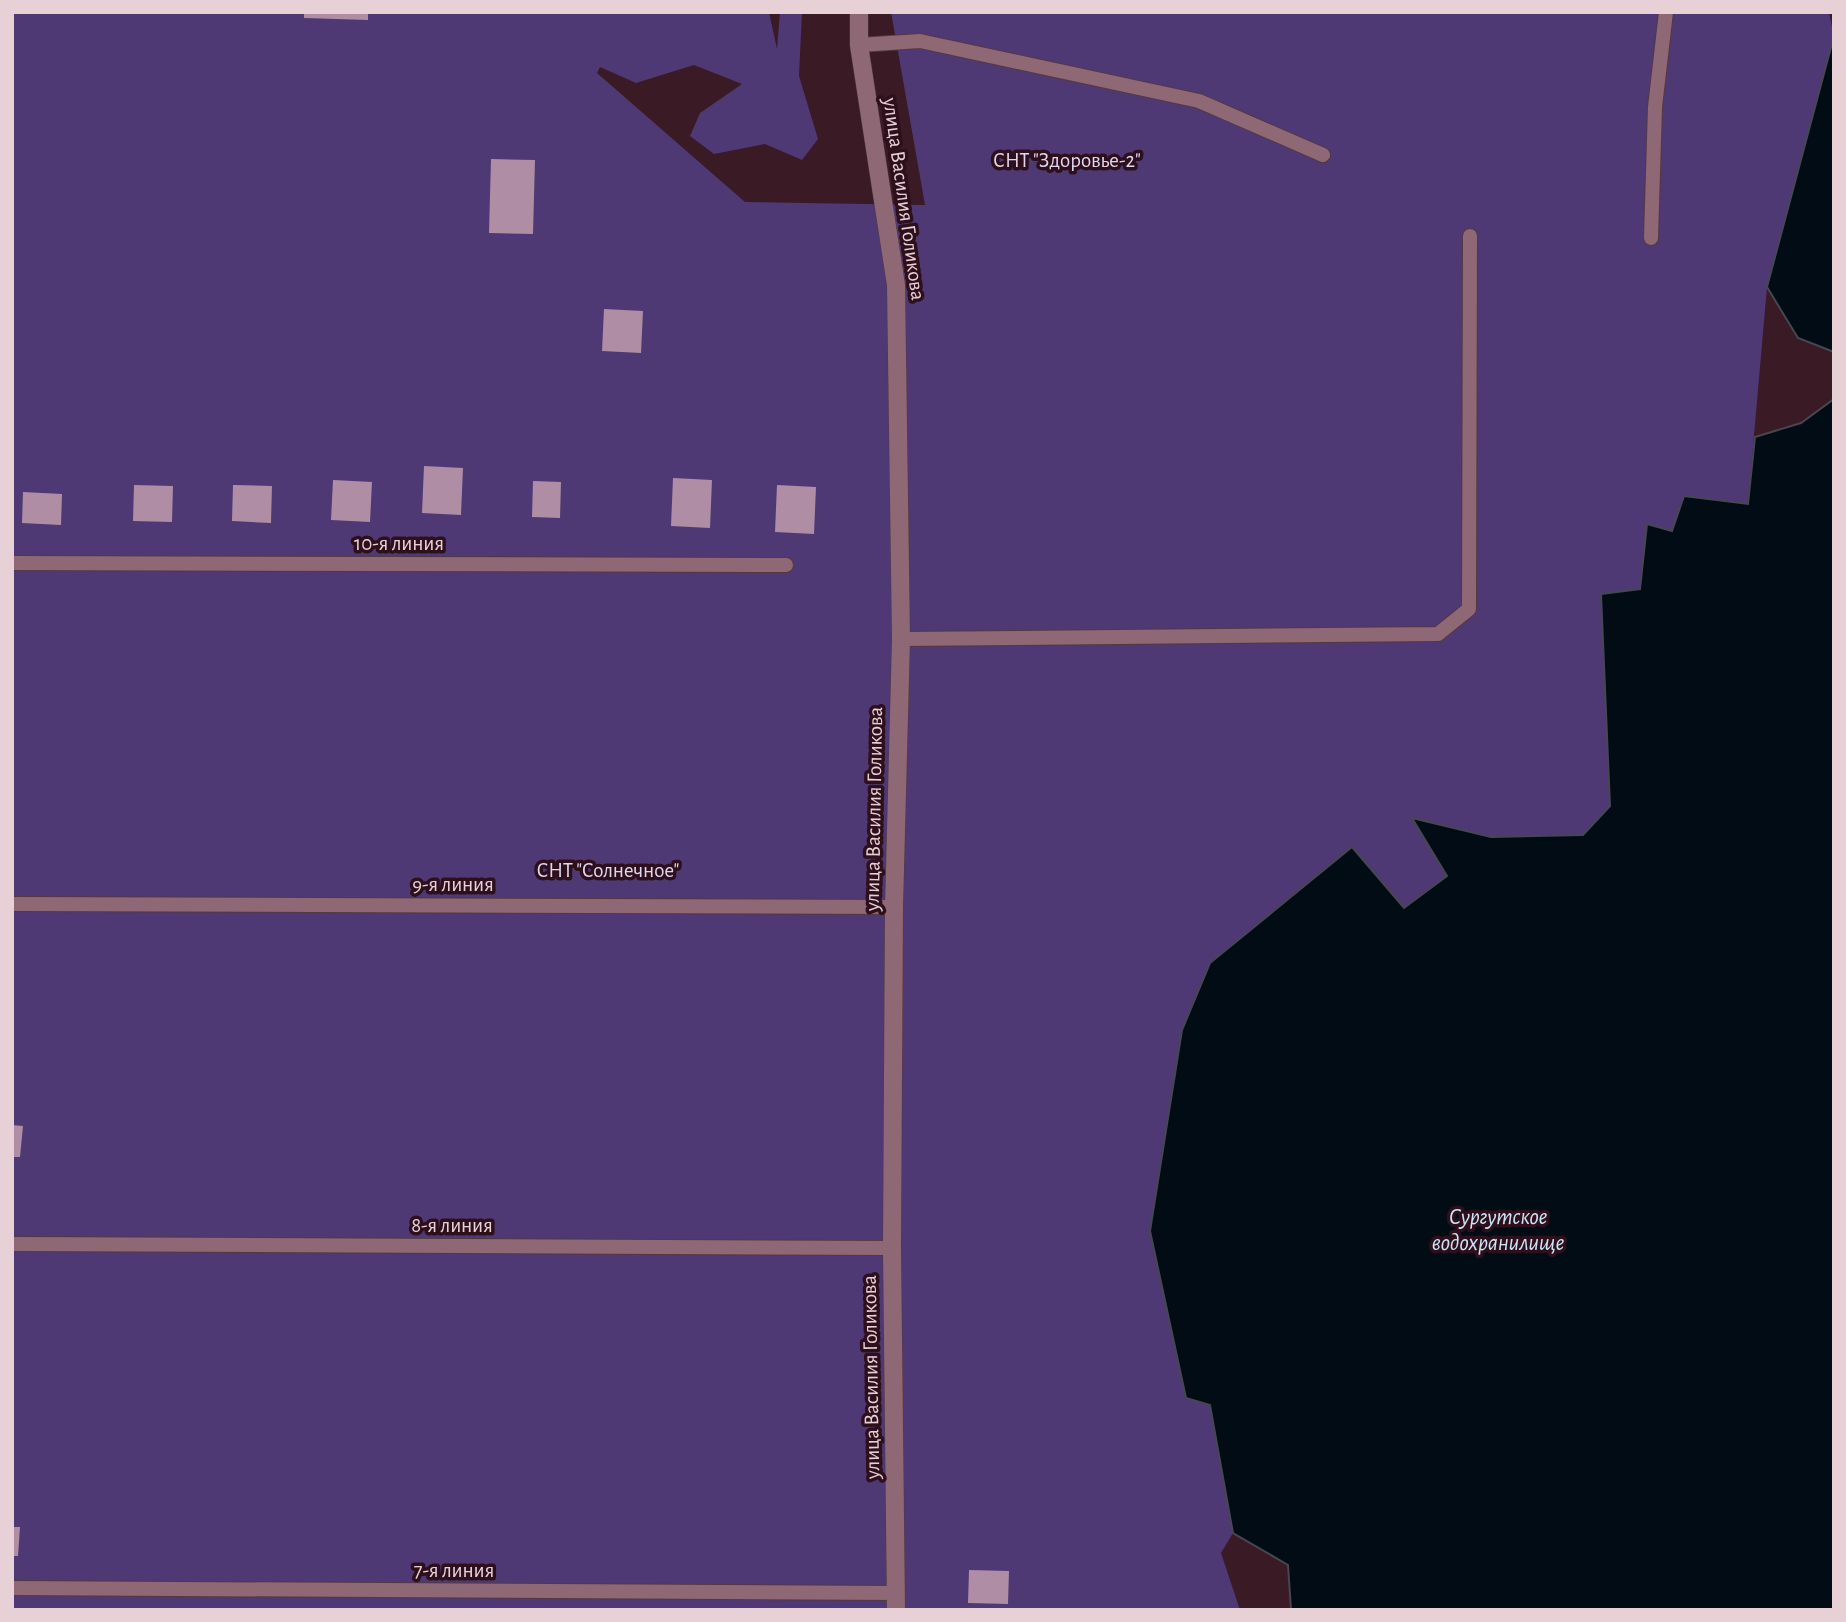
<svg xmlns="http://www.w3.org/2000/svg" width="1846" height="1622" viewBox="0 0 1846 1622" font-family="'Alegreya Sans',sans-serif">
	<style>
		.green { fill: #4e3974 }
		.water { fill: #010c15; stroke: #46474f; stroke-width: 2 }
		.building { fill: #af8da5 }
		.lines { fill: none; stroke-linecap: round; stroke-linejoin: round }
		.service-casing { stroke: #533942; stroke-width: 16 }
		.minor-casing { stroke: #533942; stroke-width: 19 }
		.service { stroke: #8e6874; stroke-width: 14 }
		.minor { stroke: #8e6874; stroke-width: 18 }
		.labels { text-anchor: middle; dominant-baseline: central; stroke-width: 7; stroke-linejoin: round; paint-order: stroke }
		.park-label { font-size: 21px; fill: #dfd8f1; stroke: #2e101c }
		.street-label { font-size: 21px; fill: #e7d1d7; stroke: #2e101c }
		.water-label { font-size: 23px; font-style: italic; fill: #cce4f5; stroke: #2e101c }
	</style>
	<rect width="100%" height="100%" fill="#391a25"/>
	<polygon class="green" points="12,12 769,12 777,49 780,12 802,12 799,76 818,139 802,160 765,144 714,154 690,136 700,113 742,84 694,65 636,83 600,67 597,73 745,202 925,205 891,12 1829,12 1834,36 1767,287 1748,504 1672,531 1647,525 1640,589 1601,594 1610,807 1583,835 1491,837 1412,819 1447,876 1404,908 1352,847 1210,963 1182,1030 1150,1231 1210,1404 1233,1533 1221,1553 1240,1610 12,1610"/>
	<g class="water">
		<polygon points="1834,36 1834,352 1798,338 1767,287"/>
		<polygon points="1834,399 1834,1610 1291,1610 1288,1565 1233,1533 1210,1405 1186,1398 1150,1231 1182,1030 1210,963 1352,847 1404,908 1447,876 1412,818 1491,837 1583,835 1610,806 1601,594 1640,589 1647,524 1672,531 1684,496 1748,504 1755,437 1801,423"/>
	</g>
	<g class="building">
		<polygon points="304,12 368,12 368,20 304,18"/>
		<polygon points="491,159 535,160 533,234 489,233"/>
		<polygon points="604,309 643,311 641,353 602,351"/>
		<polygon points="424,466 463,468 461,515 422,513"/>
		<polygon points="673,478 712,480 710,528 671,526"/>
		<polygon points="333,480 372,482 370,522 331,520"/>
		<polygon points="533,481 561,482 560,518 532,517"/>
		<polygon points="134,485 173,486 172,522 133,521"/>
		<polygon points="233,485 272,486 271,523 232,521"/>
		<polygon points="777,485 816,487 814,534 775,532"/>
		<polygon points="23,492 62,494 61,525 22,523"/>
		<polygon points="12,1125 23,1126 20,1157 12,1157"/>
		<polygon points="12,1527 20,1527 18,1556 12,1556"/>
		<polygon points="969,1570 1009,1571 1008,1604 968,1603"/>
	</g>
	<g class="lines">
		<g class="service-casing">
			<g id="service">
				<polyline points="859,45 920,41 1199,101 1323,155"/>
				<polyline points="1651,238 1655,107 1666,12"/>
				<polyline points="12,563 786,565"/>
				<polyline points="901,639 1438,634 1469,609 1470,236"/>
				<polyline points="12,904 894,907"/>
				<polyline points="12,1244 892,1248"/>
				<polyline points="12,1588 896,1593"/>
			</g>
		</g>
		<g class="minor-casing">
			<polyline id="minor" points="859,12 859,45 896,285 901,639 894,907 892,1248 896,1610"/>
		</g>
		<use href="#service" class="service"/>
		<use href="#minor" class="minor"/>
	</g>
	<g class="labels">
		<g class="park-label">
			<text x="1067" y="160">СНТ "Здоровье-2"</text>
			<text x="608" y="870">СНТ "Солнечное"</text>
		</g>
		<g class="street-label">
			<text transform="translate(904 199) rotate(82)">улица Василия Голикова</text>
			<text x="399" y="543">10-я линия</text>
			<text transform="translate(874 809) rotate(-89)">улица Василия Голикова</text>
			<text x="453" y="884">9-я линия</text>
			<text x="452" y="1225">8-я линия</text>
			<text transform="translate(871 1377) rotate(-91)">улица Василия Голикова</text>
			<text x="454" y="1570">7-я линия</text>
		</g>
		<g class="water-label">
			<text x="1498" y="1217">Сургутское<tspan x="1498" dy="26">водохранилище</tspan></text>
		</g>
	</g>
	<rect width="1846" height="1622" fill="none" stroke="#e7d1d7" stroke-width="28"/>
</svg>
